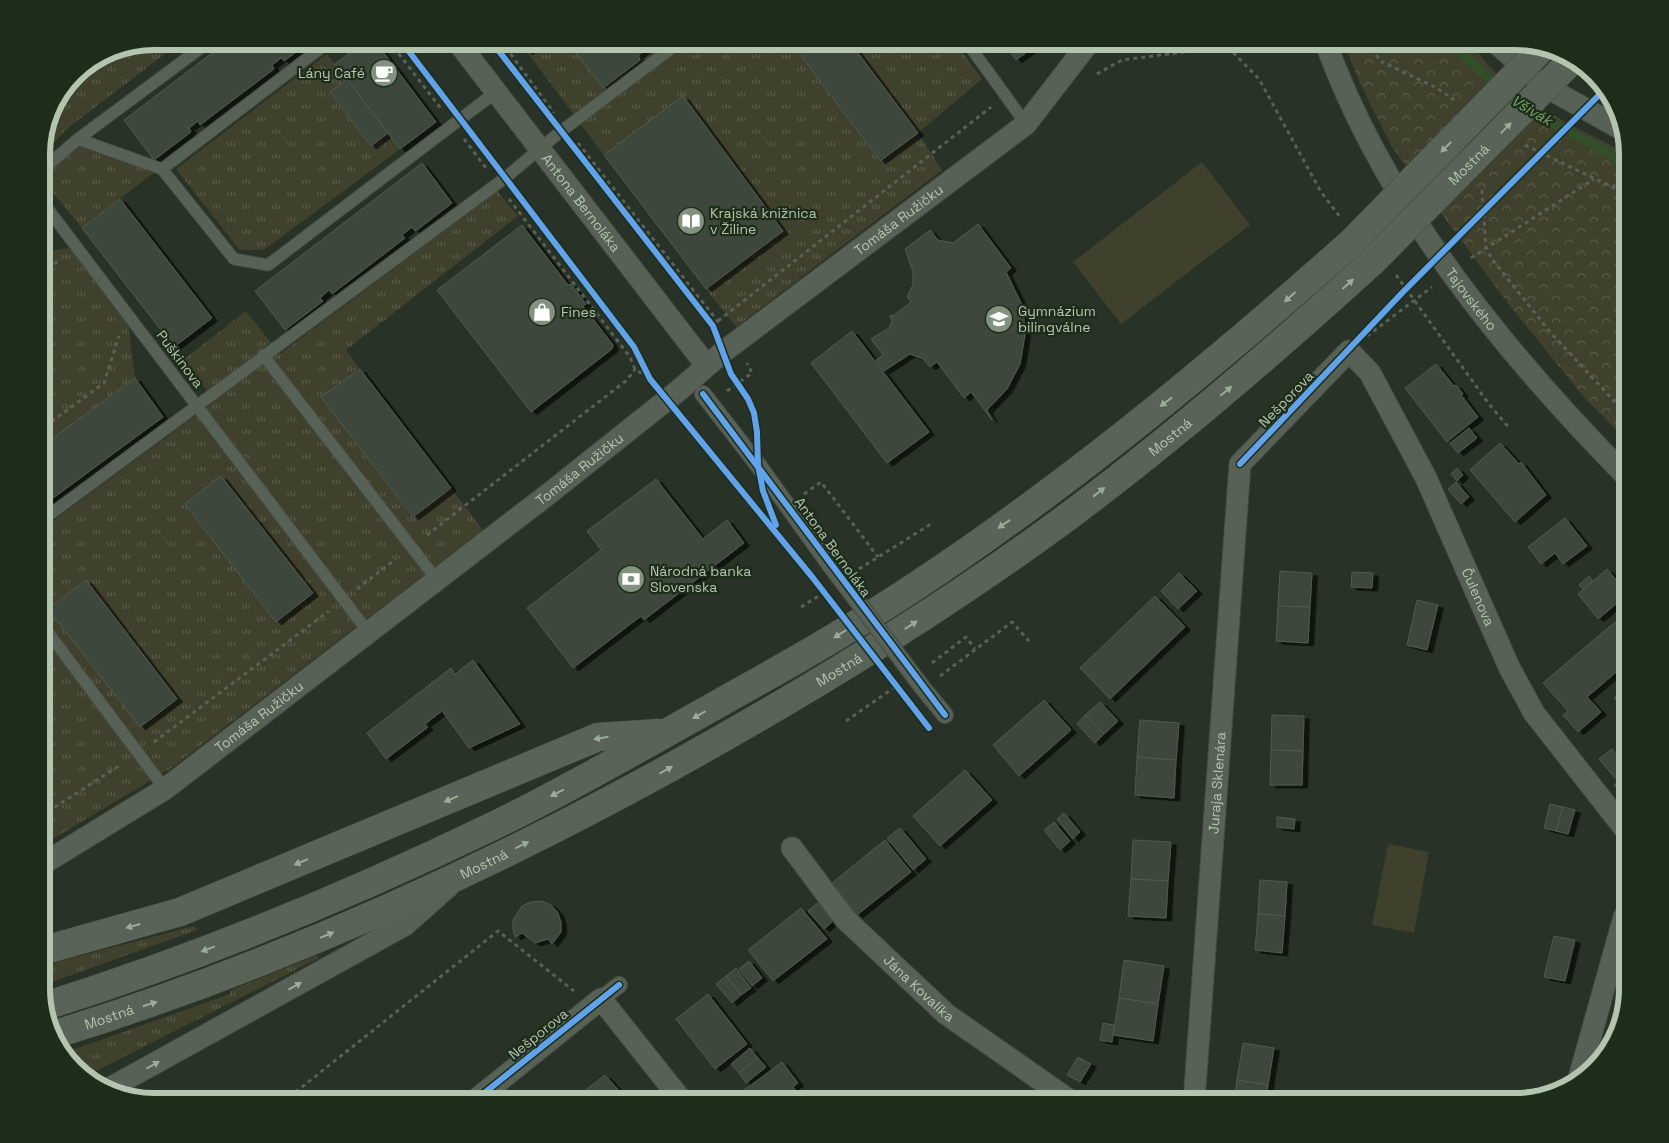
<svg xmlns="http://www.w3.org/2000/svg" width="1669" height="1143" viewBox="0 0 1669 1143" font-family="'Space Grotesk',sans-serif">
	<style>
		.grass { fill: url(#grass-tufts); fill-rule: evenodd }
		.park { fill: url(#park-crowns) }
		.pitch { fill: #3f412c }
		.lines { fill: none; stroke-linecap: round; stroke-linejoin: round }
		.stream { stroke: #314f29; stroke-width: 9 }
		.building { fill: #3d473a; stroke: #505a4d; filter: url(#shadow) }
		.service-casing { stroke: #464d44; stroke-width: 13 }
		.pedestrian-casing { stroke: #464d44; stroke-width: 18 }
		.minor-casing { stroke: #464d44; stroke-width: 23 }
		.primary-casing { stroke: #464f43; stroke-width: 29 }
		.path { stroke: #596055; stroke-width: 3; stroke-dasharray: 4 4; stroke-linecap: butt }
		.service { stroke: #586156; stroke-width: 11 }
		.pedestrian { stroke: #586156; stroke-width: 16 }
		.minor { stroke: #586156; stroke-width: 21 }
		.primary { stroke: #596358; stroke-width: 28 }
		.pedestrian-bridge-casing { stroke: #464d44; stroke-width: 18; stroke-linecap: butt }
		.primary-bridge-casing { stroke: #464f43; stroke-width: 29; stroke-linecap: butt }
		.path-bridge { stroke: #596055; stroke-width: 3; stroke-dasharray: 4 4; stroke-linecap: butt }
		.pedestrian-bridge { stroke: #586156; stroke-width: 16 }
		.primary-bridge { stroke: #596358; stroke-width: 28 }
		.cycleway-casing { stroke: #1e2d19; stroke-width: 9 }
		.cycleway { stroke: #60a3ed; stroke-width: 6 }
		.oneway { fill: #9cac98 }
		.labels { text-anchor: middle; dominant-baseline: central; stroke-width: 4.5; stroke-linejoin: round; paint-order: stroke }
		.poi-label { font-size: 14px; fill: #b3c5ae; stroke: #1e2d19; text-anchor: start }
		.street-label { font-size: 14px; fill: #b3c5ae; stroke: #1e2d19 }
		.water-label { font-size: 15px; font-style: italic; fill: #75a566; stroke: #1e2d19 }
		.rim { fill: none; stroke: #b3c5ae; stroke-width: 6 }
	</style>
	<defs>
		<pattern id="grass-tufts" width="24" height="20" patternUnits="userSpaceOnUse" patternTransform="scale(1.25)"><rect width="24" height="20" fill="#3f412c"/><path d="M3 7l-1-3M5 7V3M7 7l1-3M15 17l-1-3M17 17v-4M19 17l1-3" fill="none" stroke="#585b48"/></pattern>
		<pattern id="park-crowns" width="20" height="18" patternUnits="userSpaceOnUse" patternTransform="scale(1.25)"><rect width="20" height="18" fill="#3f412c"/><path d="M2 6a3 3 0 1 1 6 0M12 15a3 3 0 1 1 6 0" fill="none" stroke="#585b48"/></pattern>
		<filter id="shadow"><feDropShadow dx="5.5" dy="3" stdDeviation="0" flood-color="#0009"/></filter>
	</defs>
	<rect width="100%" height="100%" fill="#293226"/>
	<g class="grass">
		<polygon points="154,41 182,41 69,127 41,156 41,147 53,105 75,74 111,50"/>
		<polygon points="541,41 583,41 573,49 603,88 640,60 638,56 647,49 650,53 665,41 790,41 880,161 849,41 954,41 982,79 918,133 942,170 736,327 706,289 783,231 682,97 604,155 527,52"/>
		<polygon points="327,54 347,79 330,93 371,146 388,133 400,149 264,250 240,250 176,169"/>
		<polygon points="76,135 156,171 82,228 41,179 41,172"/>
		<path d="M497,191L518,216L346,350L360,369L322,398L412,517L451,488L483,530L170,769L41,846V530L215,401L183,360L246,311L280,354ZM221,476L313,593L277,622L185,504ZM86,580L177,699L140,727L48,609Z"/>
		<polygon points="77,247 127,313 135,378 41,447 41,252"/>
		<polygon points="194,926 197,930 41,986 41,966"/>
		<polygon points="318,955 319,958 86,1076 64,1053 230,994 231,990"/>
	</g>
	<path class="park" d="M1343,41H1469C1509,98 1566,123 1627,153L1628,442L1583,396L1510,306L1392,147L1358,79Z"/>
	<g class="pitch">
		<polygon points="1202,162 1250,225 1121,324 1073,262"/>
		<polygon points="1388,844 1429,852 1414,933 1372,925"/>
	</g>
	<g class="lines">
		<polyline class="stream" points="1448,41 1516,103 1628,164"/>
	</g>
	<g class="building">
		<polygon points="228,41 311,41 284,61 281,58 276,62 272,65 274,69 200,125 198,121 189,128 191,132 154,160 124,120"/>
		<polygon points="365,41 375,41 436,122 400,149 335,64"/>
		<polygon points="519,41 541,41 527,52"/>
		<polygon points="583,41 665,41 650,53 647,49 641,53 638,56 640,60 603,88 573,49"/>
		<polygon points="790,41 849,41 918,133 880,161"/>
		<polygon points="1002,41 1042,41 1016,60"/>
		<polygon points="347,79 388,133 371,146 330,92"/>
		<polygon points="683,96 783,231 706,289 604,155"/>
		<polygon points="422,163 452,203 417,230 415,231 412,227 402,235 405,238 332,294 329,290 320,298 323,301 285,330 255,291"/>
		<polygon points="120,199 212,318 174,347 82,228"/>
		<polygon points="978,224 1011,268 1006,272 1023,307 1025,335 1020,364 1007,389 987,410 992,420 971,392 964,398 937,362 930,367 923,359 910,354 884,371 876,360 883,355 871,339 889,328 892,321 890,315 893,316 911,302 907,297 913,285 913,272 905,249 930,230 938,240 953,243"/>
		<polygon points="522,225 568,285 571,284 586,304 583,306 613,345 612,349 531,412 437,290"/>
		<polygon points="852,331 929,432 887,463 811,363"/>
		<polygon points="1436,364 1454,386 1456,385 1463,394 1461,395 1478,417 1447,442 1405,388"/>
		<polygon points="360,369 451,488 413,517 321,397"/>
		<polygon points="135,378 163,417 41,507 41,447"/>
		<polygon points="1469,428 1477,438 1458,453 1450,443"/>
		<polygon points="1500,443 1519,464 1521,462 1546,495 1515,522 1470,470"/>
		<polygon points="1457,468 1463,475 1457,481 1451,474"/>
		<polygon points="221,476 313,593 276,622 185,504"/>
		<polygon points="656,479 703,539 727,520 744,543 644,620 641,616 573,668 527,608 601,550 587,531"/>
		<polygon points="1456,482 1469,497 1461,504 1448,489"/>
		<polygon points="1565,518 1587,546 1563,564 1555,553 1541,564 1528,547"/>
		<polygon points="1607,569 1628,594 1598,619 1578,594"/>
		<polygon points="1280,571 1312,573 1310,607 1278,606"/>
		<polygon points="1352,572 1373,573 1372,588 1351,587"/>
		<polygon points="1179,573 1197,591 1178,609 1161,591"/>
		<polygon points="1589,576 1593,581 1583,589 1579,585"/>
		<polygon points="86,580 177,699 140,727 48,609"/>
		<polygon points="1155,596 1185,627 1110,699 1080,668"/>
		<polygon points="1417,600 1438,605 1427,650 1407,645"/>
		<polygon points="1278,606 1310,607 1308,643 1276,641"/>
		<polygon points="1628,611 1628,662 1587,697 1601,712 1578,732 1563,715 1568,711 1543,683"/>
		<polygon points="473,660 520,724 469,748 442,711 425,724 428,727 386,759 367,733 451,668 455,674"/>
		<polygon points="1628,686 1628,715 1614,698"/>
		<polygon points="1044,700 1071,730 1019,776 993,745"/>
		<polygon points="1100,702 1118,721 1104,734 1085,715"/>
		<polygon points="1085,715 1104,734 1095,743 1077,724"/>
		<polygon points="1272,715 1304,716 1303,751 1271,750"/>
		<polygon points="1140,720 1179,723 1176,760 1137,757"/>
		<polygon points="1612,749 1627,767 1615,778 1599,759"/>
		<polygon points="1271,750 1303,751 1302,785 1270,785"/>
		<polygon points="1137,757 1176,760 1174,798 1135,795"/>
		<polygon points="965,770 992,800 940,846 913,816"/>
		<polygon points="1625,776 1628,780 1628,800 1614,785"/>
		<polygon points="1550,804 1563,807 1556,831 1544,828"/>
		<polygon points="1563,807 1575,810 1568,834 1556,831"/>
		<polygon points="1064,813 1080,832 1073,839 1057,819"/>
		<polygon points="1277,817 1295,819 1294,829 1277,827"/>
		<polygon points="1054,822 1070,841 1060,850 1044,830"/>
		<polygon points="900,828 926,859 913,870 887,838"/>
		<polygon points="885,840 911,872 857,915 832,883"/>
		<polygon points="1133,840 1171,842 1168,881 1131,879"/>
		<polygon points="1131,879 1168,881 1166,918 1128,916"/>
		<polygon points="1260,880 1287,882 1285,916 1258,914"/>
		<polygon points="542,901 551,905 558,913 561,922 561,932 552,944 548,939 535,943 522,933 515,937 513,929 513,920 522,906 531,902"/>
		<polygon points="819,902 834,920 824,929 808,911"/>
		<polygon points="801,908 827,939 773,981 748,950"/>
		<polygon points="1258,914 1285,916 1282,953 1255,950"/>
		<polygon points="1554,936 1575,940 1565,981 1544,977"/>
		<polygon points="1124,960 1164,966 1158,1004 1119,998"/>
		<polygon points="749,961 762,978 752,986 739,969"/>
		<polygon points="736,968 751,988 741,995 726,976"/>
		<polygon points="726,976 741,995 732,1003 716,984"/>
		<polygon points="708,994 747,1044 715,1069 676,1019"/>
		<polygon points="1119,998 1158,1004 1153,1041 1113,1035"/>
		<polygon points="1103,1023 1114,1025 1112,1042 1100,1040"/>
		<polygon points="1243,1043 1274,1048 1268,1085 1237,1080"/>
		<polygon points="750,1048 758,1058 739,1073 731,1064"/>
		<polygon points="1078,1057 1091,1064 1080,1082 1067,1075"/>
		<polygon points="758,1058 766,1067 746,1083 739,1073"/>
		<polygon points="782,1062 798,1083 793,1087 806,1102 745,1102 739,1094"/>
		<polygon points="605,1075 629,1102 576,1102 574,1099"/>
		<polygon points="1237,1080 1268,1085 1266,1102 1234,1102"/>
	</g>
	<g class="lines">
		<g class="service-casing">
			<g id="service">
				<polyline points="966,41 1026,124"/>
				<polyline points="78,139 162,169 234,259 268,265 496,92"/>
				<polyline points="162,169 330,41"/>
				<polyline points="41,171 78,139 210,41"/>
				<polyline points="41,200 368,632"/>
				<polyline points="263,355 437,580"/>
				<polyline points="41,521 505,178 560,132 681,41"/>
				<polyline points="41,623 165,789"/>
			</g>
		</g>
		<g class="pedestrian-casing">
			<g id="pedestrian">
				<polyline points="703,394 758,465 830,565"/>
				<polyline points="922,687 945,715"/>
				<polyline points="601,999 619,985"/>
			</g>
		</g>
		<g class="minor-casing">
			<g id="minor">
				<path id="s1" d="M457,41L706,365"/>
				<path id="s2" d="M1325,41C1385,207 1505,353 1628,478"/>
				<polyline points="1494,41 1541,84 1621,129"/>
				<path id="s3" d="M792,848L845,919L946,1014L1072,1102"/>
				<path id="s4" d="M41,865L165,789L551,492L678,391L723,352L1026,124L1090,41"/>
				<polyline points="1579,1078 1624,917 1628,911"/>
				<polyline points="110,1088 405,925 448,887"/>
				<polyline points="473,1102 601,999 683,1102"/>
				<path id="s5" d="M1194,1102L1240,464L1349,351L1370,373L1426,478L1509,667L1534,713L1628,833"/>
			</g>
		</g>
		<g class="primary-casing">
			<g id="primary">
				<polyline points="41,951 180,912 598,737 659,733"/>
				<path d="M45,1006C198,958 348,896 493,826C566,791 637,749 709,709C751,685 794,662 835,637C907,594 978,545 1045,495C1152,416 1253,330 1353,241"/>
				<path id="s6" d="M53,1035C266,969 469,878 664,771C800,696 932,616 1058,524C1168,443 1272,353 1373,261"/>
			</g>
		</g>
		<g class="path">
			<polyline points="389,41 442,110"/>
			<polyline points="501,41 554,113"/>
			<polyline points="1222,41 1259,79 1321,192 1340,217"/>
			<polyline points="1368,41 1380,61 1437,88 1454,100"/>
			<polyline points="1097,74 1122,60 1200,50 1215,41"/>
			<polyline points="464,139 486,168"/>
			<polyline points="578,143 719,323"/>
			<polyline points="1525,145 1628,195"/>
			<polyline points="1613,188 1628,157"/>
			<polyline points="1482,190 1486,248 1492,259 1551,333 1628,416"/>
			<polyline points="509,199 630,357 635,369 653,381"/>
			<polyline points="1471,258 1594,179"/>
			<polyline points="41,273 61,259"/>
			<polyline points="1396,275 1489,404 1510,429"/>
			<polyline points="718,321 991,107"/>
			<polyline points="1365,334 1402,293"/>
			<polyline points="1367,336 1432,287"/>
			<polyline points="727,391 752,373 747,363"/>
			<polyline points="41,421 44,427 104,383 119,336"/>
			<polyline points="804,494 821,482 878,557"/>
			<polyline points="427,535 627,380 635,369"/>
			<polyline points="859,569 931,524"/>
			<polyline points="357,589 396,559"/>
			<polyline points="801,607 825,592"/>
			<polyline points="932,663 966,637 975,649"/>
			<polyline points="940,676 1012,622 1029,641"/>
			<polyline points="846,721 895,687"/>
			<polyline points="154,742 329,611"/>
			<polyline points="41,816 122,764"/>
			<polyline points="283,1102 498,931 574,991"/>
		</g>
		<use href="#service" class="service"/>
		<use href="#pedestrian" class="pedestrian"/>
		<use href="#minor" class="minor"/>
		<use href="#primary" class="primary"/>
		<g class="pedestrian-bridge-casing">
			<polyline id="pedestrian-bridge" points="830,565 922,687"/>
		</g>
		<g class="primary-bridge-casing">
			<g id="primary-bridge">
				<polyline points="1353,241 1541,49"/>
				<path id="s7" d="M1373,261L1573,59"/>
			</g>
		</g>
		<polyline class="path-bridge" points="1402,293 1605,89"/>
		<use href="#pedestrian-bridge" class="pedestrian-bridge"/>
		<use href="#primary-bridge" class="primary-bridge"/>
		<g class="cycleway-casing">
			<g id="cycleway">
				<polyline points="401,41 634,347 650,379 813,578 929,728"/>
				<polyline points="491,41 713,326 731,374 748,399 754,413 757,432 758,465 763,491 776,525"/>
				<polyline points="703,394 945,715"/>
				<polyline points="1240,464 1402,293 1605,89"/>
				<polyline points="473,1102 619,985"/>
			</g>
		</g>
		<use href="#cycleway" class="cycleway"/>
	</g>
	<defs><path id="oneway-solid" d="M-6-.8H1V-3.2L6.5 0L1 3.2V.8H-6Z" transform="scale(1.25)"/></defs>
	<g class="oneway">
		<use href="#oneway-solid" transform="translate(1506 128) rotate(-46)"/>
		<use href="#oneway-solid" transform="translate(1446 147) rotate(135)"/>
		<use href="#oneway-solid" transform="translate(1348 284) rotate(-42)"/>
		<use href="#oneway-solid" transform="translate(1290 297) rotate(138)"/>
		<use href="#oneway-solid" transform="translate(1226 391) rotate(-40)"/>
		<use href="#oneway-solid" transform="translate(1166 402) rotate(142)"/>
		<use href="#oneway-solid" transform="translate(1099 492) rotate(-38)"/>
		<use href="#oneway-solid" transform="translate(1004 524) rotate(145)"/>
		<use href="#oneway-solid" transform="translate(911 625) rotate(-33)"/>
		<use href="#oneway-solid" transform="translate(840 634) rotate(148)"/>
		<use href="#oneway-solid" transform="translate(699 715) rotate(150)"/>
		<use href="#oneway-solid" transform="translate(601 738) rotate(170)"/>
		<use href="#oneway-solid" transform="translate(666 770) rotate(-29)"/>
		<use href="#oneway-solid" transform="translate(557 793) rotate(153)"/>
		<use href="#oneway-solid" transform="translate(451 799) rotate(157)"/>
		<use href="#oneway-solid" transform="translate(522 845) rotate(-26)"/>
		<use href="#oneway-solid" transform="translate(301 862) rotate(157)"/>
		<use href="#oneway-solid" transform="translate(133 926) rotate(164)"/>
		<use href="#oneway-solid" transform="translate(327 935) rotate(-23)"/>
		<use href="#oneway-solid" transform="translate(208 949) rotate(159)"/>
		<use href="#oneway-solid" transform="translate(295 986) rotate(-29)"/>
		<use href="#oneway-solid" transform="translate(150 1004) rotate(-18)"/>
		<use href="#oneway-solid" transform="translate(153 1065) rotate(-29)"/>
	</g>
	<defs>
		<g id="cafe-disc" transform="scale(1.4375)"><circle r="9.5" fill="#83927e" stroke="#1e2d19"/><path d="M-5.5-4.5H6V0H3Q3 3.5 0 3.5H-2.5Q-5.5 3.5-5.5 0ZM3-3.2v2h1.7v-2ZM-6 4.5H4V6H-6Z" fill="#fff"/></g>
		<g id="library-disc" transform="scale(1.4375)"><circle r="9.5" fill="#83927e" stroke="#1e2d19"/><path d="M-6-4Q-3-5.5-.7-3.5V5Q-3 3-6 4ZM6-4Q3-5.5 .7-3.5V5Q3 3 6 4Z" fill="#fff"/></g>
		<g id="shop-disc" transform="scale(1.4375)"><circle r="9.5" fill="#83927e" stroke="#1e2d19"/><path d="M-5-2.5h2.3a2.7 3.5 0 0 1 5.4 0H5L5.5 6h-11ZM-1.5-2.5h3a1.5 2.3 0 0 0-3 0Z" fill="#fff"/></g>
		<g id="school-disc" transform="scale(1.4375)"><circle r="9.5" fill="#83927e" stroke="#1e2d19"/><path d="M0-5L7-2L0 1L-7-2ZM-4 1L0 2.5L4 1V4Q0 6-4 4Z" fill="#fff"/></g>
		<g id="bank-disc" transform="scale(1.4375)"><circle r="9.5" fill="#83927e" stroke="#1e2d19"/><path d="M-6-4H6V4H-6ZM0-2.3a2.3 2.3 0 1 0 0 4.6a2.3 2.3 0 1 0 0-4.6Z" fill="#fff"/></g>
	</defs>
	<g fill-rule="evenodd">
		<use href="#cafe-disc" x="384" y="73"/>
		<use href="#library-disc" x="691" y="221"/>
		<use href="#shop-disc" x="542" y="312"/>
		<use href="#school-disc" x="999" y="319"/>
		<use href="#bank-disc" x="631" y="579"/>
	</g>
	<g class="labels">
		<g class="poi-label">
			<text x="365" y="73" text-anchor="end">Lány Café</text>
			<text x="710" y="213">Krajská knižnica<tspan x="710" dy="16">v Žiline</tspan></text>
			<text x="1018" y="311">Gymnázium<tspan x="1018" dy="16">bilingválne</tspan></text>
			<text x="561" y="312">Fines</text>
			<text x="650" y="571">Národná banka<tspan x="650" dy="16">Slovenska</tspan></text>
		</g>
		<g class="street-label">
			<text stroke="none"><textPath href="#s7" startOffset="136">Mostná</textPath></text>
			<text stroke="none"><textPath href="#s1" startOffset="204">Antona Bernoláka</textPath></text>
			<text stroke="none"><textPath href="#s4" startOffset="1074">Tomáša Ružičku</textPath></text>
			<text stroke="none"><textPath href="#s2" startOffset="298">Tajovského</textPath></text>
			<text transform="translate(180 359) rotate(53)">Puškinova</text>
			<text transform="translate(1286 399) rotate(-46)">Nešporova</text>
			<text stroke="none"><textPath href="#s6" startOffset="1274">Mostná</textPath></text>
			<text stroke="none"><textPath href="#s4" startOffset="669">Tomáša Ružičku</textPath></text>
			<text transform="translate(833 547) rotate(54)">Antona Bernoláka</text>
			<text stroke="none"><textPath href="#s5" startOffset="1076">Čulenova</textPath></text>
			<text stroke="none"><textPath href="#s6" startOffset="869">Mostná</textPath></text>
			<text stroke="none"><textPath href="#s4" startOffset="264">Tomáša Ružičku</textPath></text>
			<text stroke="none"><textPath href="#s5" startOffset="320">Juraja Sklenára</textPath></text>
			<text stroke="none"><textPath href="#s6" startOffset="464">Mostná</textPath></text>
			<text stroke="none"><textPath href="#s3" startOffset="190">Jána Kovalíka</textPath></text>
			<text stroke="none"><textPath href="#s6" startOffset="59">Mostná</textPath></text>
			<text transform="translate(538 1034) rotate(-39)">Nešporova</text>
		</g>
		<g class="water-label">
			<text transform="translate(1532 110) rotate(31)">Všivák</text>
		</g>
	</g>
	<path d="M0 0H1669V1143H0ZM154 50H1515A104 104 0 0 1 1619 154V989A104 104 0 0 1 1515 1093H154A104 104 0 0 1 50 989V154A104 104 0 0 1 154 50Z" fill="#1e2d19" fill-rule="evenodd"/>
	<path class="rim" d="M154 50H1515A104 104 0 0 1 1619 154V989A104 104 0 0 1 1515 1093H154A104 104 0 0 1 50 989V154A104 104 0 0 1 154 50Z"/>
</svg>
